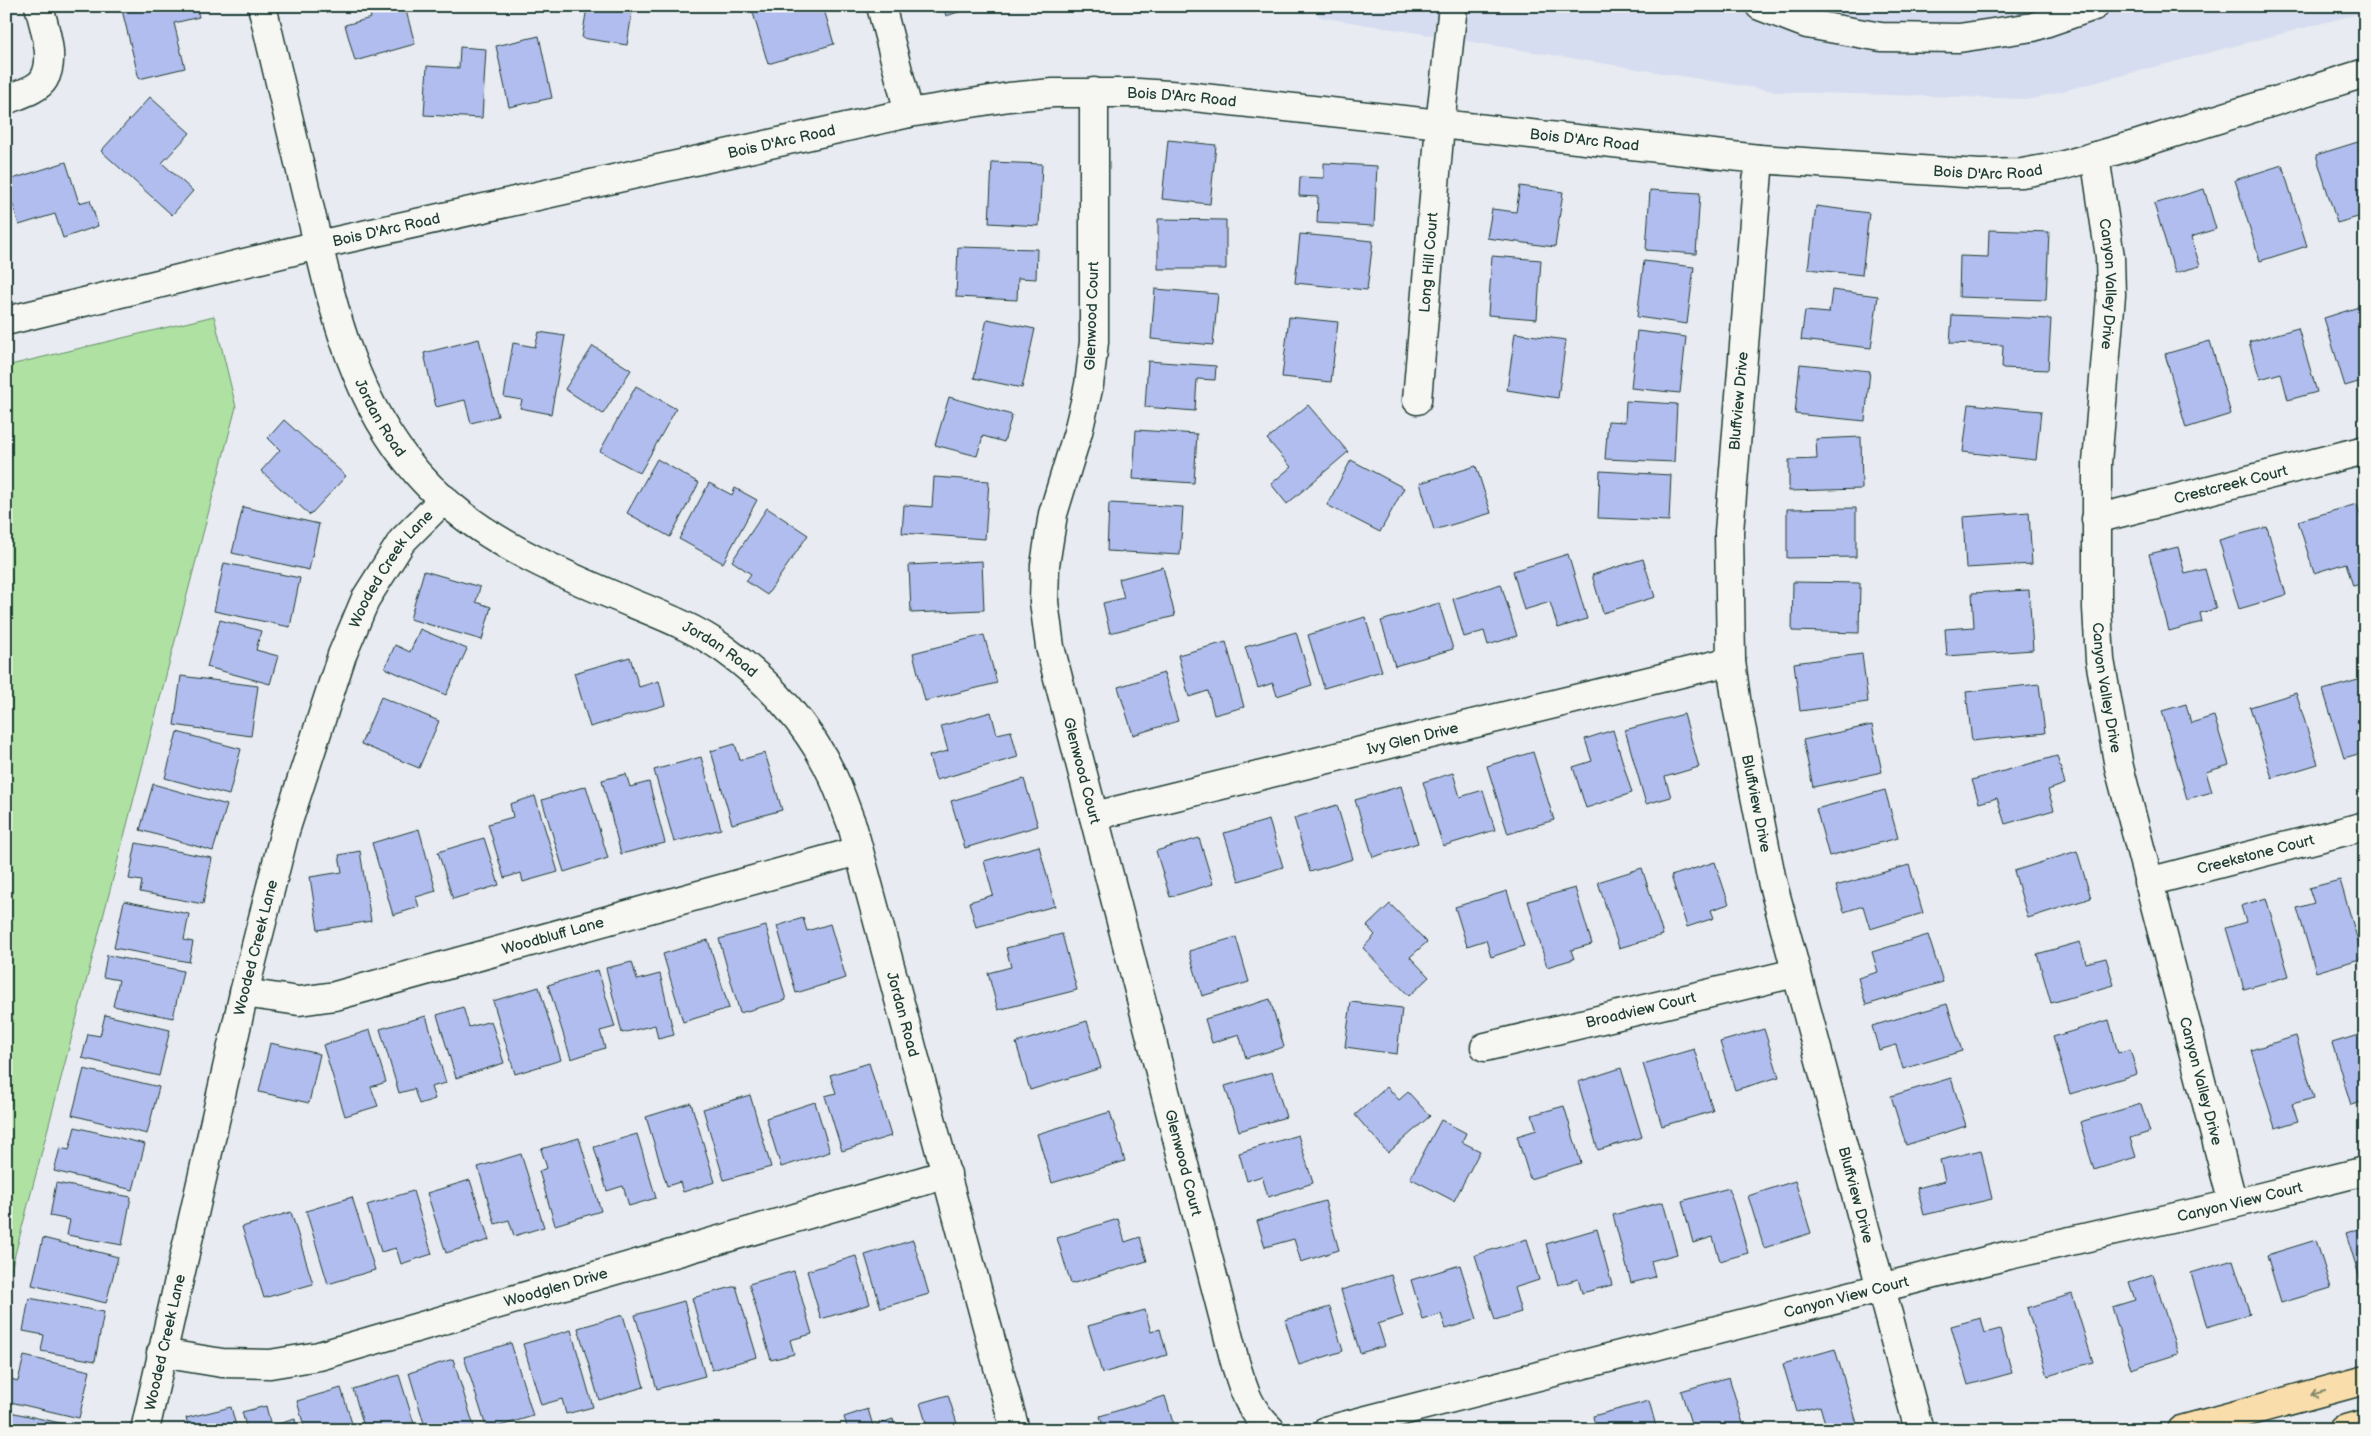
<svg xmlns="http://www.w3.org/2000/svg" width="2371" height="1436" viewBox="0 0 2371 1436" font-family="'Balsamiq Sans',sans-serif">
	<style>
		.built { fill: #d7ddf0 }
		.green { fill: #aee1a2; stroke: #668f6b }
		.building { fill: #b0bdee; stroke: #1f3d34 }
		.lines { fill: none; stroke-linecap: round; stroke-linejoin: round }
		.minor-casing { stroke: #1f3d34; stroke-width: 31 }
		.major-casing { stroke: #1f3d34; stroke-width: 31 }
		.minor { stroke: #f6f6f2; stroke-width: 28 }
		.major { stroke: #f9deab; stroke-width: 28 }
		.oneway { stroke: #81856a }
		.labels { text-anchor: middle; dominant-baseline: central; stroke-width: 4; stroke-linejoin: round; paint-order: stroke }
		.street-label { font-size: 15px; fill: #1f3d34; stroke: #f6f6f2 }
	</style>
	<rect width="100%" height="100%" fill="#e8ebf1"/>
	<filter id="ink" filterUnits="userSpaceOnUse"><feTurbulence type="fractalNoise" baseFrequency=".02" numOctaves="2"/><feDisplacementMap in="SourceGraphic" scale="10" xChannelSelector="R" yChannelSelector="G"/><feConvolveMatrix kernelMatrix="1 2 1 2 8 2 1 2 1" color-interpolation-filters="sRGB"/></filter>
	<g filter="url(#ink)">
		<polygon class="built" points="1316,6 2365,6 2365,12 2032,99 1779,92 1319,17"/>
		<polygon class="green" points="214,316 236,407 6,1289 6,366"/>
		<g class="building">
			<polygon points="121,6 196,6 199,17 174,23 185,68 139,79"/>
			<polygon points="368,6 395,6 396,10 405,7 415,44 355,61 345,25 371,18"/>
			<polygon points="582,6 633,6 627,45 582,38 587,7"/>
			<polygon points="751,6 823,6 834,44 768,64"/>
			<polygon points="943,6 977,6 946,16"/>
			<polygon points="539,36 552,98 509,107 496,46"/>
			<polygon points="460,47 486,49 482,118 424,115 427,66 459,68"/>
			<polygon points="150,97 190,133 162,163 193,191 172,215 101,151"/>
			<polygon points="1168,140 1216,145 1210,204 1162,199"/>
			<polygon points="2361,141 2365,154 2365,215 2337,223 2316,155"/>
			<polygon points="66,162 79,203 90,200 98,226 63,238 55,214 19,225 6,181"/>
			<polygon points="992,162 1042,164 1039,226 989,223"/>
			<polygon points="1324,163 1377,166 1374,226 1317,223 1318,197 1299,196 1300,177 1324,178"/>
			<polygon points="2282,165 2307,246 2260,261 2235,180"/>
			<polygon points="1520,186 1563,192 1555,247 1487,238 1492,209 1516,212"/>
			<polygon points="2204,189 2216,229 2191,237 2200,266 2175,273 2154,204"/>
			<polygon points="1650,190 1700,193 1696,254 1646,250"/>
			<polygon points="1816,206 1869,213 1862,275 1808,269"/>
			<polygon points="1158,219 1226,220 1226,269 1158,269"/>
			<polygon points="1989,230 2049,232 2046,300 1959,297 1960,256 1988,257"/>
			<polygon points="1300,234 1373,241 1367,290 1295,283"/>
			<polygon points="958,247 1037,249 1036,279 1018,278 1017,300 956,297"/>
			<polygon points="1492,256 1541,260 1537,319 1488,315"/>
			<polygon points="1644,261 1694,267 1687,324 1637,317"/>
			<polygon points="1155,289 1218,294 1213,345 1151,339"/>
			<polygon points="1832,290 1878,296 1871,348 1801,340 1805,311 1829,313"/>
			<polygon points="2365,305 2365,380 2345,386 2324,318"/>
			<polygon points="1952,315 2051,319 2048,370 2002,368 2003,345 1950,343"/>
			<polygon points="1289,317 1338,322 1331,382 1282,377"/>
			<polygon points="987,319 1035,329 1022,388 974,378"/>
			<polygon points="2298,328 2317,392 2288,400 2281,373 2260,379 2249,342"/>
			<polygon points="1637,331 1686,337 1680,393 1631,388"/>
			<polygon points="539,332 565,336 551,414 520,408 522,400 504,397 513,343 535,347"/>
			<polygon points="1515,333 1566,340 1558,398 1507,390"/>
			<polygon points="479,339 498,416 471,423 465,400 436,407 424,353"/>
			<polygon points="2210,341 2231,414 2186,428 2165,354"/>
			<polygon points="593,346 631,370 603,414 565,389"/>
			<polygon points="1148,361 1216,366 1215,380 1197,379 1195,411 1145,407"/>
			<polygon points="1800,364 1870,371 1865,421 1795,414"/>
			<polygon points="636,386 676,409 640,473 600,451"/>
			<polygon points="949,397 1012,415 1004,442 983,436 977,456 935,445"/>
			<polygon points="1626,401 1677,404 1674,462 1605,459 1608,421 1625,422"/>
			<polygon points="1969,404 2041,411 2036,460 1963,452"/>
			<polygon points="1308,405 1348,452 1287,504 1271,484 1291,467 1267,439"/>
			<polygon points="284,420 346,476 310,515 261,471 280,450 268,438"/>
			<polygon points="1136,430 1197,434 1194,483 1133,479"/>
			<polygon points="1861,437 1862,489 1789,491 1789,460 1817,459 1816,439"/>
			<polygon points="657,459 699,483 670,537 627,513"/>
			<polygon points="1351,460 1404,488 1380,532 1327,505"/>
			<polygon points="1476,466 1491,513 1434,530 1420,483"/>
			<polygon points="1600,471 1671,475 1669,521 1598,518"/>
			<polygon points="934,477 989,481 985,539 902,533 904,505 932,507"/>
			<polygon points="709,483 732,495 735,488 757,500 723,563 679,539"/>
			<polygon points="1109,503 1183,507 1180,555 1107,551"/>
			<polygon points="2357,504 2365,530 2365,583 2353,586 2346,563 2314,573 2298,521"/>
			<polygon points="243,507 319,524 309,570 232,553"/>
			<polygon points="767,508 808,535 767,595 746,581 751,574 732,561"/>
			<polygon points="1856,508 1856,557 1787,558 1787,509"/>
			<polygon points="2029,512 2032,564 1966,568 1963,517"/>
			<polygon points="2267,527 2286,595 2239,609 2219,540"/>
			<polygon points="2178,547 2185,574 2205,569 2216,609 2200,613 2202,622 2169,631 2149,554"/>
			<polygon points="1568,554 1587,619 1558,628 1550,602 1524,610 1513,571"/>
			<polygon points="1643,559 1655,597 1603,613 1592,575"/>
			<polygon points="982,561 984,610 911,613 909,565"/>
			<polygon points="224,563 300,578 290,627 214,611"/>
			<polygon points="1163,567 1175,616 1110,633 1103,603 1124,598 1119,579"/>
			<polygon points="424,571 480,587 476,602 491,607 482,640 410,619"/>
			<polygon points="1793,582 1860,583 1859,633 1792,631"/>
			<polygon points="1501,584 1517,636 1488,645 1484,631 1464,637 1453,599"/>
			<polygon points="2029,590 2033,650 1947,656 1945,629 1974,627 1972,593"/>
			<polygon points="1439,603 1453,649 1395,666 1381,621"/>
			<polygon points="1365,617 1382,671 1324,688 1308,635"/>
			<polygon points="220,620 261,631 256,650 278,656 270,684 207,667"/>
			<polygon points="420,629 467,649 446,695 385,668 395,645 410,652"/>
			<polygon points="1296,632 1312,685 1277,696 1273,683 1258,688 1245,647"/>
			<polygon points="984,635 997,683 925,701 913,653"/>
			<polygon points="1226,642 1244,707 1214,715 1208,691 1189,697 1178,655"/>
			<polygon points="1862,654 1868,702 1800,711 1794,663"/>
			<polygon points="630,657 639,687 659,681 665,705 590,727 574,673"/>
			<polygon points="1164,673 1178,721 1133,735 1118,687"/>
			<polygon points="181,676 258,686 251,736 174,725"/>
			<polygon points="2365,678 2365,752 2344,758 2323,690"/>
			<polygon points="2039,684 2045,733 1972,741 1966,692"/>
			<polygon points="2296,693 2318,764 2272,778 2250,707"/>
			<polygon points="381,697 439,721 419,768 361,744"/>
			<polygon points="2186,704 2191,723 2214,716 2229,765 2206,772 2212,792 2187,799 2162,711"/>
			<polygon points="991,712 997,734 1011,731 1018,757 936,780 929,756 948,751 941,726"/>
			<polygon points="1684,714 1699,767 1665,777 1671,797 1646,804 1625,730"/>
			<polygon points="1872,725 1882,772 1813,787 1803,740"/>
			<polygon points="1613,730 1632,793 1586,808 1573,767 1592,761 1585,739"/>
			<polygon points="177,732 241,749 229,795 165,778"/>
			<polygon points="735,744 740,760 765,753 782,810 732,824 711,751"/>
			<polygon points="1533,752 1554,820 1508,834 1487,766"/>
			<polygon points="2057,756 2065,784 2048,790 2054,810 2005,824 1997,798 1979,803 1972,780"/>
			<polygon points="701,757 721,829 674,842 654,770"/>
			<polygon points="1453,773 1460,797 1483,790 1495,830 1443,846 1423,782"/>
			<polygon points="626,774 630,787 649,782 665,843 621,854 602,780"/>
			<polygon points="1024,779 1038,826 965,848 951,801"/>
			<polygon points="153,784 227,805 213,851 140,830"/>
			<polygon points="586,786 608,858 564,872 542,800"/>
			<polygon points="1401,786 1418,843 1373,857 1355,800"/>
			<polygon points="1885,790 1898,838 1829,856 1816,809"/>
			<polygon points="535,796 558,872 523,882 521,873 504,878 488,824 513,817 510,804"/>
			<polygon points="1337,805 1353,859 1310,872 1294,818"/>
			<polygon points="1269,820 1283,867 1239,881 1224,833"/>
			<polygon points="419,829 436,891 416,897 419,907 393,915 372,843"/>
			<polygon points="484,838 499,885 453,899 438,852"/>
			<polygon points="1199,838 1213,884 1170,897 1156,851"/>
			<polygon points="136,843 212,858 203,904 140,892 142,881 129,879"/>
			<polygon points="1039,846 1055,906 976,927 969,902 993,895 984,861"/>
			<polygon points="360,851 371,921 318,930 310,877 342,872 339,855"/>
			<polygon points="2077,851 2091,898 2028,918 2014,871"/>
			<polygon points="1715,862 1729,904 1711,910 1714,918 1687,927 1671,876"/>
			<polygon points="1909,865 1923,913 1870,929 1863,906 1844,912 1836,886"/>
			<polygon points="1642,868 1663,935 1619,948 1598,882"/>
			<polygon points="2340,880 2363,958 2316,972 2297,908 2314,903 2309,888"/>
			<polygon points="1575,888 1592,944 1571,950 1574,959 1547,967 1528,901"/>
			<polygon points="1507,891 1524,946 1491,957 1486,940 1467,946 1455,907"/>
			<polygon points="2266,898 2289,976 2244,989 2226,928 2246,922 2241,906"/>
			<polygon points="124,901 189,914 184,940 193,942 189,962 114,948"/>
			<polygon points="1390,904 1427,942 1410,957 1429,977 1409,996 1363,948 1375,935 1367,926"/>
			<polygon points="803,918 807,931 830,924 846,978 796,993 777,926"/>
			<polygon points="766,926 786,1000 740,1013 719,939"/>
			<polygon points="1062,934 1077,990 998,1010 988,973 1011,967 1006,948"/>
			<polygon points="1928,935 1943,982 1866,1005 1858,978 1878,972 1872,952"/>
			<polygon points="1236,937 1249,982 1202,996 1189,951"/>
			<polygon points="708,940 729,1008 683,1022 663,954"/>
			<polygon points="2080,942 2086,963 2106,958 2114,985 2051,1003 2037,954"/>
			<polygon points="107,955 183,971 173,1018 113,1006 119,980 103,977"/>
			<polygon points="632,962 637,980 660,974 674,1035 658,1039 655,1025 622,1033 606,968"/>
			<polygon points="598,970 615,1027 600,1031 605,1048 571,1059 548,985"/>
			<polygon points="539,987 561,1060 515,1074 493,1001"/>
			<polygon points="1270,999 1284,1047 1246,1058 1239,1034 1212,1043 1205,1019"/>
			<polygon points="1351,1002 1402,1008 1397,1054 1345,1047"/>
			<polygon points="1947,1004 1962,1051 1903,1069 1896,1045 1879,1050 1872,1026"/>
			<polygon points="463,1007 469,1027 491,1021 504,1063 456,1078 437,1015"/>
			<polygon points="105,1015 170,1030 159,1076 82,1058 88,1034 100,1036"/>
			<polygon points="426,1016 446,1083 431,1087 435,1099 419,1104 414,1089 399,1093 380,1029"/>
			<polygon points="2109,1020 2118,1053 2130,1049 2137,1074 2070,1094 2053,1037"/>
			<polygon points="1087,1021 1101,1068 1030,1090 1016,1043"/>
			<polygon points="1764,1029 1779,1077 1735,1090 1720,1042"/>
			<polygon points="370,1030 386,1082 371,1087 378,1106 345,1116 323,1045"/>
			<polygon points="2365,1033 2365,1101 2351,1105 2332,1043"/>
			<polygon points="2296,1036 2314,1098 2292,1104 2298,1121 2275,1128 2251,1050"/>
			<polygon points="270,1043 320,1054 309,1103 259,1092"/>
			<polygon points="1694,1049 1713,1111 1662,1126 1643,1064"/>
			<polygon points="869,1063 891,1136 842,1151 825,1096 836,1093 830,1075"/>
			<polygon points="1621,1068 1642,1137 1598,1150 1578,1082"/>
			<polygon points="84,1069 159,1087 147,1134 72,1115"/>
			<polygon points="1272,1072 1286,1117 1239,1131 1225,1086"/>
			<polygon points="1951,1078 1966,1126 1906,1145 1891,1096"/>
			<polygon points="1387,1087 1399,1100 1408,1092 1430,1116 1388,1153 1355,1115"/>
			<polygon points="750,1095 771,1167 724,1180 703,1109"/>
			<polygon points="815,1102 830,1152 781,1167 766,1118"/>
			<polygon points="691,1103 715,1182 683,1192 680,1182 667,1186 646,1117"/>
			<polygon points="2141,1104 2150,1132 2130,1138 2136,1157 2094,1170 2080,1122"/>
			<polygon points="1564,1106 1581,1163 1530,1179 1517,1136 1537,1130 1532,1115"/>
			<polygon points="1110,1112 1125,1161 1052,1183 1037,1134"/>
			<polygon points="1441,1120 1466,1133 1462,1142 1480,1151 1454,1201 1410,1178"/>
			<polygon points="75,1127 145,1144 133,1190 54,1171 60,1148 69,1150"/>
			<polygon points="637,1134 656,1198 629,1206 623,1186 607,1191 594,1147"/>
			<polygon points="1298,1135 1313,1183 1268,1197 1262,1176 1247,1181 1239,1153"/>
			<polygon points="579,1138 601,1211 555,1225 539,1171 547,1168 541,1149"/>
			<polygon points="1981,1150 1992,1199 1924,1215 1917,1188 1945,1181 1940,1160"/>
			<polygon points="521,1154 544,1227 514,1236 509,1220 495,1224 478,1167"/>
			<polygon points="470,1180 489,1240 446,1253 427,1193"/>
			<polygon points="1795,1181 1811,1233 1764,1248 1748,1196"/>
			<polygon points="56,1183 131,1197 122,1245 67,1235 70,1220 50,1216"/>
			<polygon points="1729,1188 1748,1253 1720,1261 1713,1237 1693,1243 1682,1201"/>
			<polygon points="413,1191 432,1254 401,1264 396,1248 381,1252 367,1205"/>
			<polygon points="352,1197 375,1270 328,1284 306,1211"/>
			<polygon points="1325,1201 1339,1250 1301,1262 1294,1239 1265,1247 1257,1221"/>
			<polygon points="1663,1202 1677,1254 1651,1261 1655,1277 1631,1283 1613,1215"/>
			<polygon points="291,1212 313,1284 264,1298 242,1227"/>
			<polygon points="1118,1219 1125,1242 1140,1237 1147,1261 1071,1284 1057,1238"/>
			<polygon points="2365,1227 2365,1295 2346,1233"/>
			<polygon points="1597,1229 1612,1285 1582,1293 1578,1279 1558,1285 1546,1244"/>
			<polygon points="43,1238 118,1257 106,1303 32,1285"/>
			<polygon points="1527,1239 1539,1280 1514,1288 1521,1312 1495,1320 1475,1255"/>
			<polygon points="913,1240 929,1294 881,1308 865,1255"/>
			<polygon points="2316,1240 2331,1288 2281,1303 2267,1255"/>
			<polygon points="856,1256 870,1304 821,1319 807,1271"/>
			<polygon points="2233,1260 2250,1314 2207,1327 2191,1273"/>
			<polygon points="1460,1265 1477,1319 1446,1329 1441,1314 1423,1320 1411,1280"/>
			<polygon points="794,1271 812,1334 790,1340 794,1354 771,1360 749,1284"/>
			<polygon points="2153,1274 2178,1354 2131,1369 2112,1307 2135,1300 2129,1282"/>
			<polygon points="1391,1275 1403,1316 1378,1324 1385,1346 1360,1353 1341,1290"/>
			<polygon points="736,1286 757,1357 712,1370 692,1298"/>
			<polygon points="2072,1294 2093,1362 2048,1376 2027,1308"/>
			<polygon points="29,1298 104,1312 95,1361 41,1351 44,1335 23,1331"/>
			<polygon points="684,1301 705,1376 657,1389 635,1315"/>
			<polygon points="1330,1307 1343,1351 1299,1365 1285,1320"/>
			<polygon points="1145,1310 1151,1332 1160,1329 1167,1355 1102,1373 1088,1326"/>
			<polygon points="623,1315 644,1387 599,1400 578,1328"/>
			<polygon points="1981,1318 1985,1333 2000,1329 2012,1373 1968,1385 1951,1326"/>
			<polygon points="571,1330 593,1407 566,1414 562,1399 541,1405 523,1344"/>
			<polygon points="511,1343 533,1416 487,1430 464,1357"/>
			<polygon points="1835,1349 1859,1430 1827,1430 1820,1406 1797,1412 1783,1364"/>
			<polygon points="24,1356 90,1371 79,1418 6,1401 7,1378 18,1381"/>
			<polygon points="453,1359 475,1430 426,1430 409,1373"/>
			<polygon points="399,1375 416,1430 365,1430 353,1389"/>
			<polygon points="1729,1377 1745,1430 1693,1430 1681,1391"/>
			<polygon points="341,1388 354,1430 305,1430 297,1401"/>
			<polygon points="948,1395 959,1430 914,1430 927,1426 920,1403"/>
			<polygon points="1165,1396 1173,1423 1161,1426 1162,1430 1104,1430 1100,1416"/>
			<polygon points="1649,1401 1657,1430 1596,1430 1593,1416"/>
			<polygon points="266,1406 271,1426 295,1419 297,1430 247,1430 242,1412"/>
			<polygon points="231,1407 237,1430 189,1430 186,1418"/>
			<polygon points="868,1409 873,1426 893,1419 896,1430 848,1430 844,1417"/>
			<polygon points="6,1411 78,1427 77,1430 6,1430"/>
			<polygon points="1551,1425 1552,1430 1532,1430"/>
		</g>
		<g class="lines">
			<g class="minor-casing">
				<g id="minor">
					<path id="s1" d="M262,6C277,71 293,136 308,201C331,298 349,395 417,473C469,533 545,567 617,597C653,612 692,626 724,649C769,681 811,728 834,779C841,794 846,810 852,825L1015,1430"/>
					<polyline points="881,6 909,113"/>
					<polyline points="1760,6 1807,24 1881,37 1959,38 2033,27 2094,6"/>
					<path id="s2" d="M1094,92V342L1089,385L1078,432L1053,514L1045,565L1044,602L1050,647L1235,1362C1244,1391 1248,1408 1271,1430"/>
					<path d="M6,100C17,95 38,90 44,79C56,59 44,27 39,6"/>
					<path id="s3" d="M2095,156L2110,257L2111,295L2097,463V608L2100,660L2119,767L2233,1204"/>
					<path id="s4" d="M1759,159L1729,532L1731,661L1737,706L1772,881L1919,1430"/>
					<path id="s5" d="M6,321L318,245L909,113L1009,97L1053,93H1138L1185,96L1759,159L1979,174L2022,173L2061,166L2135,145L2365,73"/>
					<path id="s6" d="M1417,400L1440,125L1453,6"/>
					<path id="s7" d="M2096,519L2365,450"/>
					<path id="s8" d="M1094,816L1731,661"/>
					<path id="s9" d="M2148,882L2365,826"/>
					<path id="s10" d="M244,993L299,1001L335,996L858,851"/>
					<path id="s11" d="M1485,1047L1795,973"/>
					<path id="s12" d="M161,1353L222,1363L270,1364L319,1356L947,1174"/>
					<path id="s13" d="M145,1430L244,993L285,831L342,655L366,598L402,541L444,499"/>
					<path id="s14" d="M1328,1430L2009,1255L2233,1204L2365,1171"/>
				</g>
			</g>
			<g class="major-casing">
				<g id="major">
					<polyline points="2181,1430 2365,1380"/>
					<polyline points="2343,1430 2365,1424"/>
				</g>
			</g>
			<use href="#minor" class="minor"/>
			<use href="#major" class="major"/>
		</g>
		<defs><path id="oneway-shaft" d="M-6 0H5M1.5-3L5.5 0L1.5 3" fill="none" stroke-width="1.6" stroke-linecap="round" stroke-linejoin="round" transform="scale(1.25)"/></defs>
		<use class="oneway" href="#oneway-shaft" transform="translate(2318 1393) rotate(165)"/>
	</g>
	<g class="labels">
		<g class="street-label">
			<text stroke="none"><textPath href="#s5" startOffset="1201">Bois D'Arc Road</textPath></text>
			<text stroke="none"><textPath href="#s5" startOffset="1606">Bois D'Arc Road</textPath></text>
			<text stroke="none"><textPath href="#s5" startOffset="796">Bois D'Arc Road</textPath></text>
			<text stroke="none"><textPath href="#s5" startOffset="2011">Bois D'Arc Road</textPath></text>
			<text stroke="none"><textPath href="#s5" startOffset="391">Bois D'Arc Road</textPath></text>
			<text stroke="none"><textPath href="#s6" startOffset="138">Long Hill Court</textPath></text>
			<text stroke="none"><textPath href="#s3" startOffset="129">Canyon Valley Drive</textPath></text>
			<text transform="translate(1092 316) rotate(-88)">Glenwood Court</text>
			<text transform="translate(1739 401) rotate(-85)">Bluffview Drive</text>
			<text stroke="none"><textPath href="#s1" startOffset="430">Jordan Road</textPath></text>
			<text stroke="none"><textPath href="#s7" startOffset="139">Crestcreek Court</textPath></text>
			<text stroke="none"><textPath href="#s13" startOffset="900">Wooded Creek Lane</textPath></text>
			<text stroke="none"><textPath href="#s1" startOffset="850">Jordan Road</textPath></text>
			<text stroke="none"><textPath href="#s3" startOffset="534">Canyon Valley Drive</textPath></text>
			<text stroke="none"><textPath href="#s8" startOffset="328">Ivy Glen Drive</textPath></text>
			<text stroke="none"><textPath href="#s2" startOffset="689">Glenwood Court</textPath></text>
			<text stroke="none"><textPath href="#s4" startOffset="648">Bluffview Drive</textPath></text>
			<text stroke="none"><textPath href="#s9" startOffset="111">Creekstone Court</textPath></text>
			<text stroke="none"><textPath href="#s10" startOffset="318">Woodbluff Lane</textPath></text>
			<text stroke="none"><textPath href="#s13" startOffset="495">Wooded Creek Lane</textPath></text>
			<text stroke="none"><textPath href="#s11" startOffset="160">Broadview Court</textPath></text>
			<text stroke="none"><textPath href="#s1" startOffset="1271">Jordan Road</textPath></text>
			<text stroke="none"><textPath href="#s3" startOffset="939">Canyon Valley Drive</textPath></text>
			<text stroke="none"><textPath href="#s2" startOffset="1094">Glenwood Court</textPath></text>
			<text stroke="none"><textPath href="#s4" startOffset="1052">Bluffview Drive</textPath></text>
			<text stroke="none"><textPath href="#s14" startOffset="940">Canyon View Court</textPath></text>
			<text stroke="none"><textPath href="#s12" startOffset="406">Woodglen Drive</textPath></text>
			<text stroke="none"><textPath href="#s14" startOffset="535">Canyon View Court</textPath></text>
			<text stroke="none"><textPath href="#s13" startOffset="90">Wooded Creek Lane</textPath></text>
		</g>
	</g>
	<rect width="2371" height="1436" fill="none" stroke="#f6f6f2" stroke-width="25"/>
	<rect x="12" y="12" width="2346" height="1411" fill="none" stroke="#1f3d34" stroke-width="2" filter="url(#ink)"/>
</svg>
